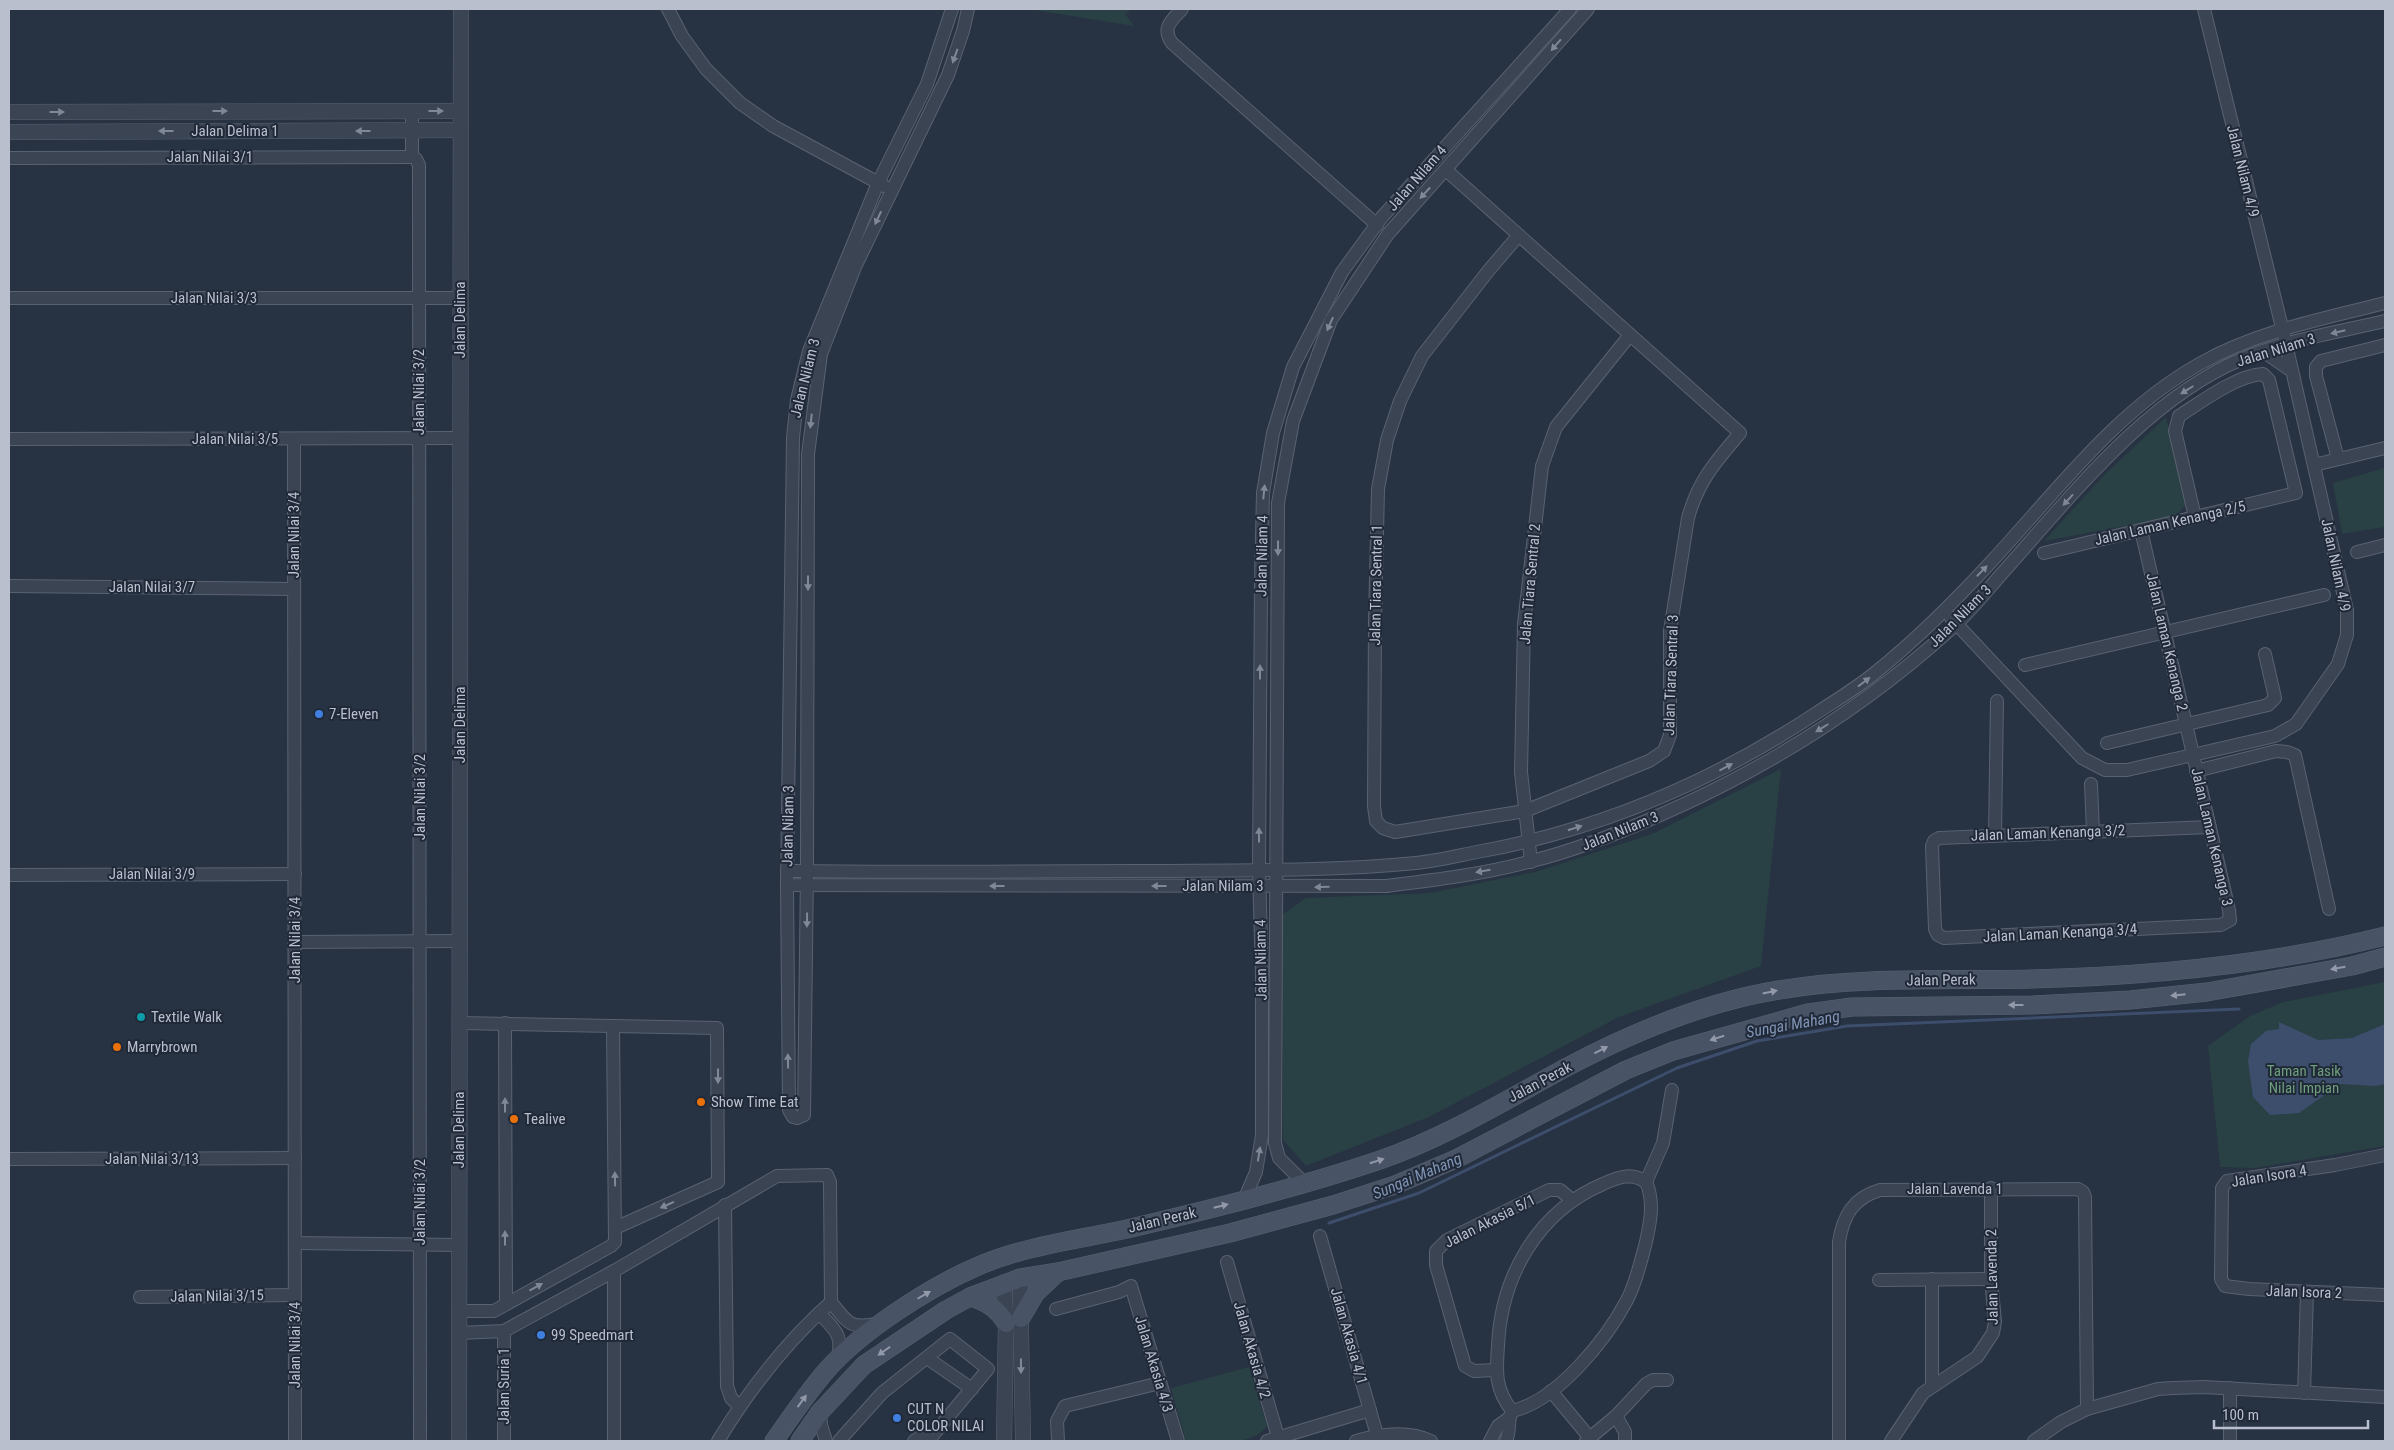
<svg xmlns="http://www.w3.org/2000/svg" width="2394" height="1450" viewBox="0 0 2394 1450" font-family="'Roboto Condensed',sans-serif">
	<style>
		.green { fill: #294044 }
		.water { fill: #3d4e6c }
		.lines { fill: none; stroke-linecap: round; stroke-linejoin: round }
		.stream { stroke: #3d4e6c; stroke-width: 3 }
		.minor-casing { stroke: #5a6270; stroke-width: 14 }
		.tertiary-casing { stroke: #5a6270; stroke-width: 16 }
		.secondary-casing { stroke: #5a6270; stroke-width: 19 }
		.minor { stroke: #3b4453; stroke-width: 12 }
		.tertiary { stroke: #3b4453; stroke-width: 15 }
		.secondary { stroke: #495366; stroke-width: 18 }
		.oneway { fill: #808896 }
		.oneway2 { fill: #9299a9 }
		.shop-dot { fill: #3f7fe0; stroke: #202938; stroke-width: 2 }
		.culture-dot { fill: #0f9aa8; stroke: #202938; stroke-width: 2 }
		.food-dot { fill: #e8710a; stroke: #202938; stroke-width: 2 }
		.labels { text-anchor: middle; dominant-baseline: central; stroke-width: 4; stroke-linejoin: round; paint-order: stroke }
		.street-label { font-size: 15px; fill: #b9bfcd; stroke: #202938 }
		.poi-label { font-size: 15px; fill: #b9bfcd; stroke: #202938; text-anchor: start }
		.park-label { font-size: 15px; fill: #6f9e7c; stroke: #202938 }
		.water-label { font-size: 16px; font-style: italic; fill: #8094b4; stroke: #202938 }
	</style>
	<rect width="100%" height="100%" fill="#273243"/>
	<g class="green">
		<polygon points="1028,9 1132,9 1125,14 1134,26"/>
		<polygon points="2166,417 2187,504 2175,517 2044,541 2103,476"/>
		<polygon points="2384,468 2385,527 2342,534 2333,483"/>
		<polygon points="1781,769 1761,966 1619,1017 1429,1117 1306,1166 1283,1140 1283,914 1306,898 1430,893 1535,872 1652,834"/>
		<polygon points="2385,982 2385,1146 2255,1168 2220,1167 2208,1046 2250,1016 2283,1002"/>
		<path d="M1249,1367L1267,1426C1251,1448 1211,1441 1186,1441L1171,1388Z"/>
	</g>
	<polygon class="water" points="2279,1022 2318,1040 2352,1038 2385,1024 2385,1084 2376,1086 2340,1084 2299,1113 2270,1115 2253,1097 2248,1061 2251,1044 2266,1031 2279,1029"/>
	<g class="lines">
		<polyline class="stream" points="1329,1223 1419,1193 1677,1068 1757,1041 1847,1026 2239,1009"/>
		<g class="minor-casing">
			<g id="minor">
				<polyline points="668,9 682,36 706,69 740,103 773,126 884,186"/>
				<path d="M952,9L927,84L878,183L809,351L797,400L793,438L787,885L1386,886C1435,880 1485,874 1532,861C1576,850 1619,833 1660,815C1768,768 1866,706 1953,627C1972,610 1988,589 2005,570C2072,495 2148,398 2242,359C2287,340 2338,332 2385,321"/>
				<path d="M968,9L963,31L948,75L855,267L821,354L808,454L807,871C916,873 1025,871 1134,871C1228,870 1323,872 1416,863C1437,861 1457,856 1477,852C1600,830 1714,781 1818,712C1838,699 1858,687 1876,672C1917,639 1955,601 1991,562C2057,491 2115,411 2201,363C2258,331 2323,319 2385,303"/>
				<path d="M1182,9C1172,20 1161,28 1172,43L1377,225"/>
				<polyline points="412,111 412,157"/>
				<polyline points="412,157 416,159 419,165 420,1441"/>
				<polyline points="9,158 412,157"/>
				<path d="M1446,170L1740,433C1716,461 1698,481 1688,518L1670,631V735L1664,751L1649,761L1525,811L1395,832L1383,828L1376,821L1374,806L1375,622L1378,489L1387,440L1400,401L1422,356L1489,270L1519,235"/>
				<polyline points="9,298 460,298"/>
				<polyline points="2264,352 2292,371"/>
				<polyline points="9,439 460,438"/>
				<polyline points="294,439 295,1441"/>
				<polyline points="2338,459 2316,376 2316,367 2321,361 2385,345"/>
				<polyline points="2314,465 2385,448"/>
				<polyline points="2141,530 2229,910 2230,920 2221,925 1944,938 1938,935 1935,929 1932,846 1934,841 1939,838 2210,827"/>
				<polyline points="2357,552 2385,545"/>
				<path d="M2044,553C2128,533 2212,513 2296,493L2269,380L2263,374C2237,375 2201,402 2179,416L2175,431L2195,517"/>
				<polyline points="9,586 294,589"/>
				<polyline points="1951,618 2082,758 2105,770 2127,770 2275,736 2296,724 2338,664 2347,635 2347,610 2286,344 2204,9"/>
				<polyline points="2025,665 2324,595"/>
				<polyline points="2107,743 2268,705 2275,698 2265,654"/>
				<polyline points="2196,771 2276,751 2287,752 2295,755 2329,909"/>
				<polyline points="2091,784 2093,832"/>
				<polyline points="1995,835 1997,701"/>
				<polyline points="1531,862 1521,772 1524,624 1542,466 1556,427 1630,335"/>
				<polyline points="9,875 295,874"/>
				<polyline points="787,885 789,1110 793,1117 797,1118 804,1115 807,871 787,871"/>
				<polyline points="295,942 459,941"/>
				<polyline points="459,1023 717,1028 718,1182 615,1228"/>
				<polyline points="505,1023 506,1304"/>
				<polyline points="2385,1155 2335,1165 2227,1181 2222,1188 2221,1279 2225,1286 2249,1289 2385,1295"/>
				<polyline points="9,1159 295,1158"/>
				<polyline points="1646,1182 1663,1143 1672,1090"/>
				<polyline points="1305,1184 1279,1158 1275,1143 1278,503 1293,421 1331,320 1388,234 1588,9"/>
				<polyline points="1244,1200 1256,1172 1262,1135 1262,976 1259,870 1261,580 1263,493 1273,433 1293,367 1342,272 1382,217 1570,9"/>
				<polyline points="725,1205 727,1386 731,1398 739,1406"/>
				<polyline points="1320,1236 1377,1435"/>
				<polyline points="295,1243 459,1245"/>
				<polyline points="1227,1262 1278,1437"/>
				<polyline points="614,1271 614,1441"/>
				<polyline points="1879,1280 1991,1279"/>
				<polyline points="140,1297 295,1295"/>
				<path d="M831,1302C848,1323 849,1329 877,1324"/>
				<polyline points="1056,1309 1119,1292 1131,1286 1178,1441"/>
				<polyline points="459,1311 494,1311 611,1246 615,1242 613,1026"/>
				<path d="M819,1313C835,1330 843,1334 838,1359"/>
				<polyline points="504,1331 504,1441"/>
				<path d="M459,1333L504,1331L614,1271L777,1176L827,1175L830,1182L831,1302C786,1342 749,1390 718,1441"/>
				<polyline points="927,1358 972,1389"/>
				<polyline points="1496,1370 1474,1371 1465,1366 1436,1265 1436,1251 1447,1240 1549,1190 1560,1190 1572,1200"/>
				<polyline points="1932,1385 1932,1279"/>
				<polyline points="1551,1391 1590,1438"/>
				<polyline points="2304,1393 2307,1292"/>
				<path d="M1512,1411C1495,1389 1496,1373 1498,1346C1501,1277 1537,1212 1603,1184C1618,1177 1632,1172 1646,1182"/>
				<path d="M1512,1411C1557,1401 1606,1340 1627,1300C1636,1283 1640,1264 1645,1246C1650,1225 1655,1202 1646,1182"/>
				<polyline points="820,1412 821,1425 826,1441"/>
				<polyline points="1616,1416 1625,1432 1625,1441"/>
				<polyline points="839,1441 882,1393 950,1339 988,1369 928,1441"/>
				<polyline points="914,1441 920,1437 932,1436"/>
				<polyline points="1058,1441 1057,1421 1065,1406 1160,1383"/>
				<polyline points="1267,1441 1370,1410"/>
				<path d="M1356,1441C1380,1434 1407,1430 1431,1441"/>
				<polyline points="1490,1441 1498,1426 1509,1418"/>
				<path d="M1506,1441C1511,1431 1507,1421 1512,1411"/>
				<polyline points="1586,1441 1616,1416 1646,1384 1653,1380 1667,1380"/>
				<path d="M1839,1441V1242C1843,1216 1853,1198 1880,1190L2078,1189L2083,1192L2085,1197L2087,1409"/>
				<polyline points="1891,1441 1923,1393 1977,1357 1993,1333 1995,1322 1991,1279 1991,1188"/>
				<polyline points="2034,1441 2061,1422 2087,1409 2158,1389 2173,1388 2204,1387 2385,1397"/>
				<polyline points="2230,1441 2230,1388"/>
			</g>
		</g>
		<g class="tertiary-casing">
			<g id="tertiary">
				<polyline points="9,112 461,111"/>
				<polyline points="9,132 461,130"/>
				<polyline points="1020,1278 1023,1441"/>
				<polyline points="459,1441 461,9"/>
				<polyline points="1004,1441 1006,1323 1004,1282"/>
			</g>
		</g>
		<g class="secondary-casing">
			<g id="secondary">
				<path d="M970,1297C986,1302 996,1307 1006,1323"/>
				<polyline points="1021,1318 1035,1294 1058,1272"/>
				<path d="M774,1441C791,1417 807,1393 826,1371C860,1332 928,1288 976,1267C1024,1246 1076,1240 1127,1229C1212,1209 1297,1188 1380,1160C1446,1137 1506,1100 1567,1067C1633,1032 1705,1002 1779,990C1862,976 1947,981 2031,979C2150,976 2270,965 2385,936"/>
				<polyline points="800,1441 820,1412 864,1365 946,1310 970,1297 1020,1278 1058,1272 1230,1233 1333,1205 1395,1185 1456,1159 1626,1070 1673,1051 1808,1013 1852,1007 2033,1005 2130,1000 2207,992 2352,966 2385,957"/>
			</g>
		</g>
		<use href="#minor" class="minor"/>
		<use href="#tertiary" class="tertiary"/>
		<use href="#secondary" class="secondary"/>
	</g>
	<defs><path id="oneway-solid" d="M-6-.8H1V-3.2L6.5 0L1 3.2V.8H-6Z" transform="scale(1.25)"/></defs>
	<g class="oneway">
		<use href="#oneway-solid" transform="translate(1556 45) rotate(131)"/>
		<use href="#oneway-solid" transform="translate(955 56) rotate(110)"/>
		<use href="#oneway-solid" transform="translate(220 111)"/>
		<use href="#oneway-solid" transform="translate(436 111)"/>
		<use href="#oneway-solid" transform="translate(57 112)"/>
		<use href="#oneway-solid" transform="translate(166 131) rotate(180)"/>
		<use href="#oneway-solid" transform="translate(363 131) rotate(180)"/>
		<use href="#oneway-solid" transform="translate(1425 193) rotate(133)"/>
		<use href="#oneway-solid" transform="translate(878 218) rotate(115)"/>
		<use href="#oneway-solid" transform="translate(1330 324) rotate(114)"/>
		<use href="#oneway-solid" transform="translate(2338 332) rotate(167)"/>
		<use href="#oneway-solid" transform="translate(2187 390) rotate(148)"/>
		<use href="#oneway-solid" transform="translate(811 421) rotate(96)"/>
		<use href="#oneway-solid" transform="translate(1264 492) rotate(-84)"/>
		<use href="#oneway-solid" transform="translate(2068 500) rotate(132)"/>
		<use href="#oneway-solid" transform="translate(1278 548) rotate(90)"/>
		<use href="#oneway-solid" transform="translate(1982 571) rotate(-46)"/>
		<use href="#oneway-solid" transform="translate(808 583) rotate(90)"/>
		<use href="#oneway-solid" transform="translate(1260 672) rotate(-90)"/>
		<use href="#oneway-solid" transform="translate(1864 682) rotate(-37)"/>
		<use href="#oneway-solid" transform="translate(1822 728) rotate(148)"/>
		<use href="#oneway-solid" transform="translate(1726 767) rotate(-28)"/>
		<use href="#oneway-solid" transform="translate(1575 828) rotate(-17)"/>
		<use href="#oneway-solid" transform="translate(1259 835) rotate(-90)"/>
		<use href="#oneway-solid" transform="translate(1483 871) rotate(170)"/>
		<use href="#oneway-solid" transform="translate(997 886) rotate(180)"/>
		<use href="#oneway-solid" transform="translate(1159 886) rotate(180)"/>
		<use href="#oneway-solid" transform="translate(1322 887) rotate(179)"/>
		<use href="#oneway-solid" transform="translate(807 920) rotate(91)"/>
		<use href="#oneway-solid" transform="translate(788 1061) rotate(-91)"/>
		<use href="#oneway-solid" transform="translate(718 1076) rotate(90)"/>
		<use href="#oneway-solid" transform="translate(505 1105) rotate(-90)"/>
		<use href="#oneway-solid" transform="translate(1259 1154) rotate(-81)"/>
		<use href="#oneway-solid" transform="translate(615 1179) rotate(-91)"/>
		<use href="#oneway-solid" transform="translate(667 1205) rotate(156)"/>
		<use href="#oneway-solid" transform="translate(505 1238) rotate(-90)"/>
		<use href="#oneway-solid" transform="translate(536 1287) rotate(-29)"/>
		<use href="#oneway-solid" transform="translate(1021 1366) rotate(90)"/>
	</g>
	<g class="oneway2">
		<use href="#oneway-solid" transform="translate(2338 968) rotate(170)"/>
		<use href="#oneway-solid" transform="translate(1770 992) rotate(-12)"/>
		<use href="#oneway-solid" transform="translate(2178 995) rotate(174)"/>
		<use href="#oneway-solid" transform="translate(2016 1005) rotate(-180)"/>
		<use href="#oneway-solid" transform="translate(1717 1038) rotate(163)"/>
		<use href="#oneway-solid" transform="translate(1601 1050) rotate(-27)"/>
		<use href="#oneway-solid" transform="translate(1377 1161) rotate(-18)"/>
		<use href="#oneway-solid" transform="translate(1221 1206) rotate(-14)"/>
		<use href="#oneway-solid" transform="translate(924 1295) rotate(-30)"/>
		<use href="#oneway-solid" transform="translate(884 1351) rotate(145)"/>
		<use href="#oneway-solid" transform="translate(802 1401) rotate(-54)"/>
	</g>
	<g class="shop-dot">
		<circle cx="319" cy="714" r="5"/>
		<circle cx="541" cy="1335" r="5"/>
		<circle cx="897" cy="1418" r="5"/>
	</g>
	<circle class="culture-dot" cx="141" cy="1017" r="5"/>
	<g class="food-dot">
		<circle cx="117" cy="1047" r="5"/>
		<circle cx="701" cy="1102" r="5"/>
		<circle cx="514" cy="1119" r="5"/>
	</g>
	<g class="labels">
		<g class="street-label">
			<text x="235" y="131">Jalan Delima 1</text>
			<text x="210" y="157">Jalan Nilai 3/1</text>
			<text transform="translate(2243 171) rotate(76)">Jalan Nilam 4/9</text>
			<text transform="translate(1417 178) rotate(-49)">Jalan Nilam 4</text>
			<text x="214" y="298">Jalan Nilai 3/3</text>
			<text transform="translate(460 320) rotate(-90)">Jalan Delima</text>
			<text transform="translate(2276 350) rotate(-17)">Jalan Nilam 3</text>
			<text transform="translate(805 378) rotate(-76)">Jalan Nilam 3</text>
			<text transform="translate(419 392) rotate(-90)">Jalan Nilai 3/2</text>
			<text x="235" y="439">Jalan Nilai 3/5</text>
			<text transform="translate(2170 523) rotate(-13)">Jalan Laman Kenanga 2/5</text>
			<text transform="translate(294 535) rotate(-90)">Jalan Nilai 3/4</text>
			<text transform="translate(1262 556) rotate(-89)">Jalan Nilam 4</text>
			<text transform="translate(2336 565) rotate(78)">Jalan Nilam 4/9</text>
			<text transform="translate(1530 584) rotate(-85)">Jalan Tiara Sentral 2</text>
			<text transform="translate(1376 585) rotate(-89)">Jalan Tiara Sentral 1</text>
			<text x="152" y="587">Jalan Nilai 3/7</text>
			<text transform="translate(1960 616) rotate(-45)">Jalan Nilam 3</text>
			<text transform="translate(2167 642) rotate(77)">Jalan Laman Kenanga 2</text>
			<text transform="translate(1671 675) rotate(-88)">Jalan Tiara Sentral 3</text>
			<text transform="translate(460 725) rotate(-90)">Jalan Delima</text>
			<text transform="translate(420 797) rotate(-90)">Jalan Nilai 3/2</text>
			<text transform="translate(788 826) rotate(-89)">Jalan Nilam 3</text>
			<text transform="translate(1620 831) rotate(-22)">Jalan Nilam 3</text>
			<text transform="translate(2048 833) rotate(-2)">Jalan Laman Kenanga 3/2</text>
			<text transform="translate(2212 837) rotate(77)">Jalan Laman Kenanga 3</text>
			<text x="152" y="874">Jalan Nilai 3/9</text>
			<text x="1223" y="886">Jalan Nilam 3</text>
			<text transform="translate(2060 933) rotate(-3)">Jalan Laman Kenanga 3/4</text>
			<text transform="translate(295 940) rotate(-90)">Jalan Nilai 3/4</text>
			<text transform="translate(1261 960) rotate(-91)">Jalan Nilam 4</text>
			<text transform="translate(1941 980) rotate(-1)">Jalan Perak</text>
			<text transform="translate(1540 1082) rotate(-28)">Jalan Perak</text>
			<text transform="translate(459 1130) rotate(-90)">Jalan Delima</text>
			<text x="152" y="1159">Jalan Nilai 3/13</text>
			<text transform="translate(2269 1176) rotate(-9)">Jalan Isora 4</text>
			<text x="1955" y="1189">Jalan Lavenda 1</text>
			<text transform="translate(420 1202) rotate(-90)">Jalan Nilai 3/2</text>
			<text transform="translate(1162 1220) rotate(-13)">Jalan Perak</text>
			<text transform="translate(1490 1221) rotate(-27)">Jalan Akasia 5/1</text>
			<text transform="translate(1992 1277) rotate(-91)">Jalan Lavenda 2</text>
			<text transform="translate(2304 1292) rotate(2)">Jalan Isora 2</text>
			<text transform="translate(217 1296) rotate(-1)">Jalan Nilai 3/15</text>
			<text transform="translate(1349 1336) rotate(74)">Jalan Akasia 4/1</text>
			<text transform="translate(295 1345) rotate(-90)">Jalan Nilai 3/4</text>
			<text transform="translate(1252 1350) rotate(74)">Jalan Akasia 4/2</text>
			<text transform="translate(1154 1364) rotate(73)">Jalan Akasia 4/3</text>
			<text transform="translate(504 1386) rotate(-90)">Jalan Suria 1</text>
		</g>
		<g class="poi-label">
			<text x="329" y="714">7-Eleven</text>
			<text x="151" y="1017">Textile Walk</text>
			<text x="127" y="1047">Marrybrown</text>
			<text x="711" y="1102">Show Time Eat</text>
			<text x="524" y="1119">Tealive</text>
			<text x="551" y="1335">99 Speedmart</text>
			<text x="907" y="1409">CUT N<tspan x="907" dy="17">COLOR NILAI</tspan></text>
		</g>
		<g class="park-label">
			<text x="2304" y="1071">Taman Tasik<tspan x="2304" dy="17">Nilai Impian</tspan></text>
		</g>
		<g class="water-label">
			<text transform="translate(1793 1024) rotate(-10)">Sungai Mahang</text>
			<text transform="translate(1417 1176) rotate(-23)">Sungai Mahang</text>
		</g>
	</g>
	<rect width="2394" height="1450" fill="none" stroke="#b9bfcd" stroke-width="20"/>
	<path d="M2214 1420v8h154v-8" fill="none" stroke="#b9bfcd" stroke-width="2.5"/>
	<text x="2222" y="1420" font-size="15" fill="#b9bfcd" stroke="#202938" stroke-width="4" paint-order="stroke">100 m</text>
</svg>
